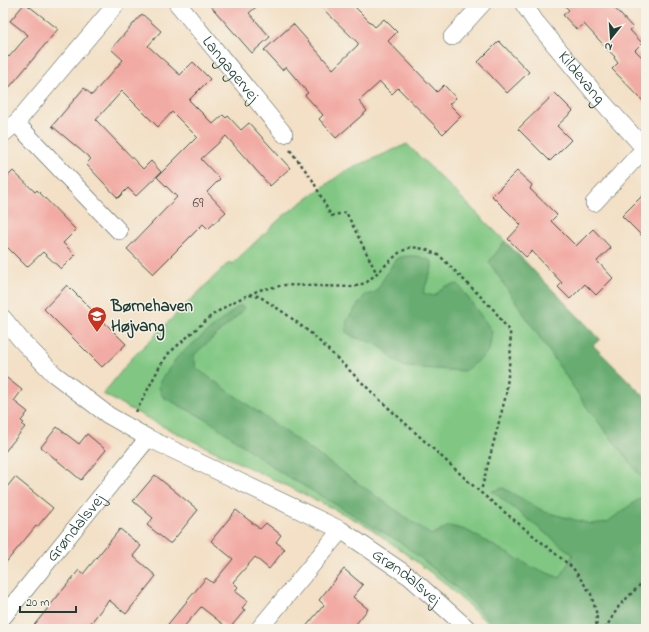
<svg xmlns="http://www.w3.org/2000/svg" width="649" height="632" viewBox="0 0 649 632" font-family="'Indie Flower',sans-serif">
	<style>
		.green { fill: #81c783; stroke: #50825c }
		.forest { fill: #68ac71; stroke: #447452 }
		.building { fill: #f2aba4 }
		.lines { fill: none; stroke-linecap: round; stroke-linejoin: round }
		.minor-casing { stroke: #3f554a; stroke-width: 18 }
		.path { stroke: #3f554a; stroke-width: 2.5; stroke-dasharray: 3 3; stroke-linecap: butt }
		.minor { stroke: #fff; stroke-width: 17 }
		.labels { text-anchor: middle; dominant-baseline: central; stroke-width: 3; stroke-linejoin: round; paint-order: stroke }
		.number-label { font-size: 15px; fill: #545850 }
		.street-label { font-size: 17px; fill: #1f3d34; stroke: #f7f3e8 }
		.poi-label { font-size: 17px; font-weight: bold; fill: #1f3d34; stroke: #f7f3e8; text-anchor: start }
	</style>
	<rect width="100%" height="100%" fill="#f7f3e8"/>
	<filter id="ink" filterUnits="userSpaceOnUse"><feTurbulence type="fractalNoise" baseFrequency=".025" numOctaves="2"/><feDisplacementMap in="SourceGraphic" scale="8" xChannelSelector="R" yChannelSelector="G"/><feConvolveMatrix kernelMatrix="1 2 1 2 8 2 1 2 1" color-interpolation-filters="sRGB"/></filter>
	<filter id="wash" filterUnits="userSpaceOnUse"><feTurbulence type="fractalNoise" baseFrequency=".012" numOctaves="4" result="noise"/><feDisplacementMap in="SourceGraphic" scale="16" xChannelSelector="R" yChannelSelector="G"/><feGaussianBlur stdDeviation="0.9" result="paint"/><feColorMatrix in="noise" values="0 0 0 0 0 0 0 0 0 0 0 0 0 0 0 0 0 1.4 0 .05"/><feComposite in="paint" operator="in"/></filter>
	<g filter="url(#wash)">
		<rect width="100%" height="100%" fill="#f3e0c6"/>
		<polygon class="green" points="407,144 505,241 600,339 593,345 646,398 646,623 641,629 494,629 441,580 369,527 320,502 162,426 103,394 132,358 229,262 232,264 283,216 345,171"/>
		<g class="forest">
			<polygon points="505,241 600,339 593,345 646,398 646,483 588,409 489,262"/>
			<polygon points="407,256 417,256 432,261 432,268 423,293 434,296 445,286 458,284 492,331 489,351 478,361 464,371 405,367 394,360 385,350 376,344 354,337 346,332 347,320 365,295 375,293 395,260 401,257"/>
			<polygon points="240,305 245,309 194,355 196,368 431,535 449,526 466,530 530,566 560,578 573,555 492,491 503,488 545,512 591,524 607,522 646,494 646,623 641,629 497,629 471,601 444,577 403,544 280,472 209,421 163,397 159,388 160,381 179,355"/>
		</g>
		<g id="blocks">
			<g class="building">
				<polygon points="25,3 58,29 3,95 3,52 9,57 28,35 10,21"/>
				<polygon points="208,3 261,3 249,13 270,37 252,53"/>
				<polygon points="317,3 351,3 375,27 384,19 397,32 388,41 437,92 444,85 456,98 449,104 461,116 443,134 398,88 392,94 380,82 359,101 367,111 336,138 319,119 323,115 305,95 308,93 286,67 282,70 264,50 293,24 333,69 359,44"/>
				<polygon points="562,3 610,3 633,28 630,30 642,43 635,50 646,61 646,104 612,69 618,63 614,58 615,57 584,24 577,30 563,15 569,10"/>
				<polygon points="142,14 161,31 148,46 180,75 193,62 210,79 189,100 213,124 223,115 226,118 228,116 241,130 249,123 290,168 270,186 226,136 201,159 220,179 207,192 226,212 208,229 203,224 153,274 127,249 177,197 157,177 197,137 172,112 158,127 122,91 96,120 143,169 151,161 161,172 136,196 128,188 118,198 86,164 91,159 52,126 84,88 92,95 123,60 111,49"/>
				<polygon points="499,41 529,72 507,93 478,62"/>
				<polygon points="555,93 573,111 557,126 571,140 550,161 518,129"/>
				<polygon points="13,171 35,192 37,190 76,230 63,243 75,255 61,269 43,252 27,267 3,243 3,181"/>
				<polygon points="517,171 532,185 530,189 557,215 551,221 576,246 593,229 611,248 597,261 613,278 596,295 585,284 570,299 558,287 562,283 532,251 526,257 508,239 521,225 492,196"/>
				<polygon points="646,192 646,240 622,216"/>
				<polygon points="67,285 126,344 102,367 44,309"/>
				<polygon points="3,375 22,390 14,401 28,412 21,421 24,423 22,425 25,427 3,454"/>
				<polygon points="57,427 79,444 87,434 106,450 81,480 41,447"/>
				<polygon points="155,475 198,510 171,543 169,543 147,525 153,518 133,501"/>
				<polygon points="15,477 53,508 37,527 36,526 3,566 3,492"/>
				<polygon points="236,510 260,529 266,523 281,535 276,542 285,549 269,569 255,557 233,582 238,587 235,591 248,601 242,608 245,610 229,629 201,607 182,629 164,629 206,578 213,583 233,559 211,541"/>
				<polygon points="120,529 141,546 133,556 156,576 126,614 109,600 86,629 31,629 79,570 83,574"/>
				<polygon points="344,569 363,585 353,597 368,609 352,629 304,629 324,605 319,600"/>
			</g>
		</g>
	</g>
	<g filter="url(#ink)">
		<use href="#blocks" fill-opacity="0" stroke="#3f554a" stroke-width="1"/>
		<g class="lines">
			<g class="minor-casing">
				<g id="minor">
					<path id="s1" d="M177,3L284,134"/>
					<path id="s2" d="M523,3L535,21L597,96L646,150"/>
					<polyline points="452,37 483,3"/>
					<polyline points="16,123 119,231"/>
					<polyline points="3,134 16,123 117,3"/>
					<polyline points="594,203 644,149"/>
					<path id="s3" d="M3,318L21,340L54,374L108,415L148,438L341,530L410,577L468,629"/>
					<path id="s4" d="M3,617L148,438"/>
					<polyline points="259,629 341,530"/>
				</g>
			</g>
			<g class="path">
				<polyline points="290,150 312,179 331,216 346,212 377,274"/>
				<polyline points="249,295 259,290 285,285 354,287 367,282 400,252 411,247 425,249 440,256 494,310 510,332 511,347 506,395 481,491"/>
				<polyline points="136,412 160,366 168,354 211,316 231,303 248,295 259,296 286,314 313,335 381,401 480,492 573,568 591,594 597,615 596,629"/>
				<polyline points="605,629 619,606 646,579"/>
			</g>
			<use href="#minor" class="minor"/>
		</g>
	</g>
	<defs>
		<g id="school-pin" transform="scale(1)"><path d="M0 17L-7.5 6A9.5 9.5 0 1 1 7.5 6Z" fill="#c8321e" stroke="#f7f3e8"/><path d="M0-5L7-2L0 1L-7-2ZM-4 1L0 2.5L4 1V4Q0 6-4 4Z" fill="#fff"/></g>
	</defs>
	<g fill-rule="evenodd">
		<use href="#school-pin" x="97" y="316"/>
	</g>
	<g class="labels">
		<g class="number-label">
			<text x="198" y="203">69</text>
		</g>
		<g class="street-label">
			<text stroke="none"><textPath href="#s1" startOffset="85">Langagervej</textPath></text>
			<text stroke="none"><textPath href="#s2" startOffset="95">Kildevang</textPath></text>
			<text stroke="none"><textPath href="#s4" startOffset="115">Grøndalsvej</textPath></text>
			<text stroke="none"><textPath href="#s3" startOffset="484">Grøndalsvej</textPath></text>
		</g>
		<g class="poi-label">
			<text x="111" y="306">Børnehaven<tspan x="111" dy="20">Højvang</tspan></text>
		</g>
	</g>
	<rect width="649" height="632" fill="none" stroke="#f7f3e8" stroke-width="16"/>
	<g transform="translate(611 38) rotate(197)" stroke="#f7f3e8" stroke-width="3" paint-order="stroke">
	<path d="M0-3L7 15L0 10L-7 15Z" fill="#1f3d34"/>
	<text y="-6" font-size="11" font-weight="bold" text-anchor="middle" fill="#1f3d34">N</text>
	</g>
	<path d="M20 606v6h56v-6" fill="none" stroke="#1f3d34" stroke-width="2"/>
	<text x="26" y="606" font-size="12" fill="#1f3d34" stroke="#f7f3e8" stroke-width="3" paint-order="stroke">20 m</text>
</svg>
